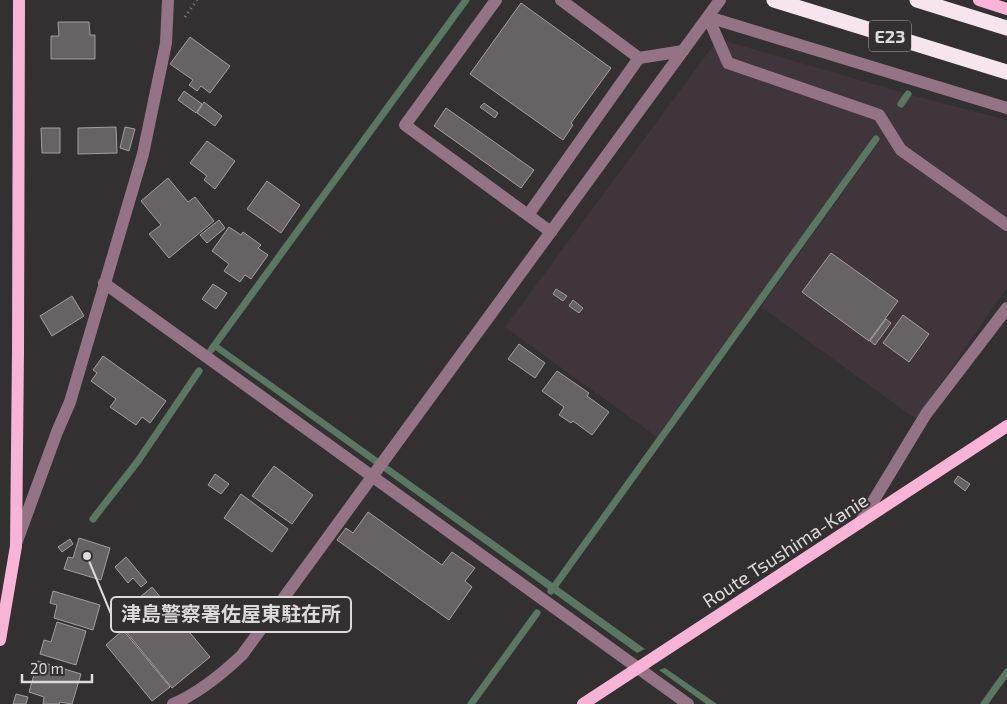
<svg xmlns="http://www.w3.org/2000/svg" width="1007" height="704" viewBox="0 0 1007 704" font-family="'Exo 2','Noto Sans JP',sans-serif">
	<style>
		.built { fill: #3f353a }
		.water { fill: #5a7764 }
		.lines { fill: none; stroke-linecap: round; stroke-linejoin: round }
		.stream { stroke: #5a7764; stroke-width: 7 }
		.building { fill: #676264; stroke: #a39ea0 }
		.path { stroke: #848283; stroke-width: 3; stroke-dasharray: 1 4; stroke-linecap: butt }
		.minor { stroke: #947384; stroke-width: 12 }
		.major { stroke: #f8b4d7; stroke-width: 12 }
		.highway { stroke: #f6e5ed; stroke-width: 15 }
		.labels { text-anchor: middle; dominant-baseline: central; stroke-width: 4; stroke-linejoin: round; paint-order: stroke }
		.shield { fill: #333031; stroke: #a9a7a8; stroke-width: 1 }
		.shield-label { font-size: 18px; font-weight: bold; fill: #dcdadb }
		.street-label { font-size: 19px; fill: #dcdadb; stroke: #333031 }
		.leader { fill: none; stroke: #dcdadb; stroke-width: 2 }
		.callout-dot { fill: #dcdadb; stroke: #333031; stroke-width: 2 }
		.callout { fill: #333031; stroke: #dcdadb; stroke-width: 2 }
		.callout-label { font-size: 20px; text-anchor: middle; font-weight: bold; fill: #dcdadb }
	</style>
	<rect width="100%" height="100%" fill="#333031"/>
	<polygon class="built" points="718,39 908,94 1007,120 1007,288 916,419 761,307 880,141 874,137 657,437 505,327"/>
	<g class="water">
		<polygon points="215,342 645,649 637,653 214,349 212,350 210,349"/>
		<polygon points="665,668 717,704 706,704 659,670"/>
	</g>
	<g class="lines">
		<g class="stream">
			<polyline points="901,104 908,94"/>
			<polyline points="211,350 466,0"/>
			<polyline points="93,519 138,461 199,371"/>
			<polyline points="551,591 876,139"/>
			<polyline points="471,704 537,613"/>
			<polyline points="984,704 1007,672"/>
		</g>
	</g>
	<g class="building">
		<polygon points="521,3 611,68 571,123 573,125 563,140 470,74"/>
		<polygon points="58,22 89,22 90,35 95,35 95,59 51,59 51,36 59,36"/>
		<polygon points="190,37 230,66 210,93 201,86 197,91 189,85 193,80 170,64"/>
		<polygon points="184,91 202,104 196,113 178,100"/>
		<polygon points="204,102 222,116 215,126 197,113"/>
		<polygon points="484,103 498,113 495,118 480,107"/>
		<polygon points="446,108 534,170 521,188 434,126"/>
		<polygon points="116,127 117,153 78,154 78,128"/>
		<polygon points="125,127 135,129 129,151 120,148"/>
		<polygon points="41,128 60,128 60,153 42,153"/>
		<polygon points="207,141 235,161 215,189 204,180 207,176 190,163"/>
		<polygon points="168,178 188,202 195,197 214,221 169,258 149,234 161,225 141,201"/>
		<polygon points="267,181 300,205 281,233 247,209"/>
		<polygon points="219,220 225,228 207,243 200,235"/>
		<polygon points="229,227 241,235 243,232 261,245 258,248 268,255 251,279 245,275 240,282 224,271 229,264 212,251"/>
		<polygon points="831,253 898,301 869,341 802,292"/>
		<polygon points="213,284 227,293 216,309 202,299"/>
		<polygon points="556,289 567,296 563,301 553,294"/>
		<polygon points="72,296 84,316 52,336 40,316"/>
		<polygon points="573,300 583,308 579,313 569,306"/>
		<polygon points="903,315 929,334 909,362 883,343"/>
		<polygon points="886,319 891,323 875,345 870,341"/>
		<polygon points="519,344 545,363 535,378 508,359"/>
		<polygon points="103,356 166,401 150,423 142,417 136,425 110,407 116,399 91,381 97,373 93,370"/>
		<polygon points="557,371 589,393 587,396 609,412 592,435 573,421 571,423 559,415 564,407 542,391"/>
		<polygon points="274,466 313,495 292,524 252,496"/>
		<polygon points="215,474 229,484 221,494 208,485"/>
		<polygon points="958,476 970,484 965,491 954,482"/>
		<polygon points="241,494 288,529 272,552 224,518"/>
		<polygon points="368,512 442,565 452,552 475,568 465,581 472,587 449,620 337,540 346,528 353,533"/>
		<polygon points="79,538 110,548 101,580 64,569 68,557 73,558"/>
		<polygon points="70,539 73,544 62,552 58,547"/>
		<polygon points="126,557 147,582 141,587 133,578 128,583 115,567"/>
		<polygon points="152,587 210,657 172,688 115,618"/>
		<polygon points="53,591 100,605 93,630 54,618 57,605 50,603"/>
		<polygon points="57,622 86,631 76,665 40,654 44,640 51,642"/>
		<polygon points="123,630 170,687 152,701 106,645"/>
		<polygon points="38,661 81,674 72,704 60,702 59,704 43,704 44,697 29,692"/>
		<polygon points="16,694 28,697 26,704 13,704"/>
	</g>
	<g class="lines">
		<polyline class="path" points="185,17 197,0"/>
		<g class="minor">
			<polyline points="496,0 405,125 551,232"/>
			<polyline points="561,0 639,58 683,51"/>
			<polyline points="708,17 728,63 879,115 901,150 1007,225"/>
			<polyline points="708,17 1007,108"/>
			<polyline points="528,215 639,58"/>
			<polyline points="104,283 688,704"/>
			<polyline points="860,523 926,414 1007,308"/>
			<polyline points="17,541 57,432 70,402 143,154 166,43 168,0"/>
			<path d="M173,704C199,693 222,674 242,655L720,0"/>
		</g>
		<g class="major">
			<polyline points="979,0 1007,9"/>
			<polyline points="0,640 16,546 18,352 19,0"/>
			<polyline points="583,704 1007,426"/>
		</g>
		<g class="highway">
			<polyline points="774,0 1007,72"/>
			<polyline points="917,0 1007,28"/>
		</g>
	</g>
	<g class="labels">
		<rect class="shield" x="869" y="20.5" width="42" height="31" rx="4"/>
		<g class="shield-label">
			<text x="890" y="36">E23</text>
		</g>
		<g class="street-label">
			<text transform="translate(785 550) rotate(-33)">Route Tsushima-Kanie</text>
		</g>
	</g>
	<path class="leader" d="M87 556L111 614"/>
	<circle class="callout-dot" cx="87" cy="556" r="5"/>
	<rect class="callout" x="111" y="597" width="240" height="35" rx="5"/>
	<g class="callout-label">
		<text x="231" y="621">津島警察署佐屋東駐在所</text>
	</g>
	<path d="M22 674v8h70v-8" fill="none" stroke="#dcdadb" stroke-width="2.5"/>
	<text x="30" y="674" font-size="15" fill="#dcdadb" stroke="#333031" stroke-width="4" paint-order="stroke">20 m</text>
</svg>
